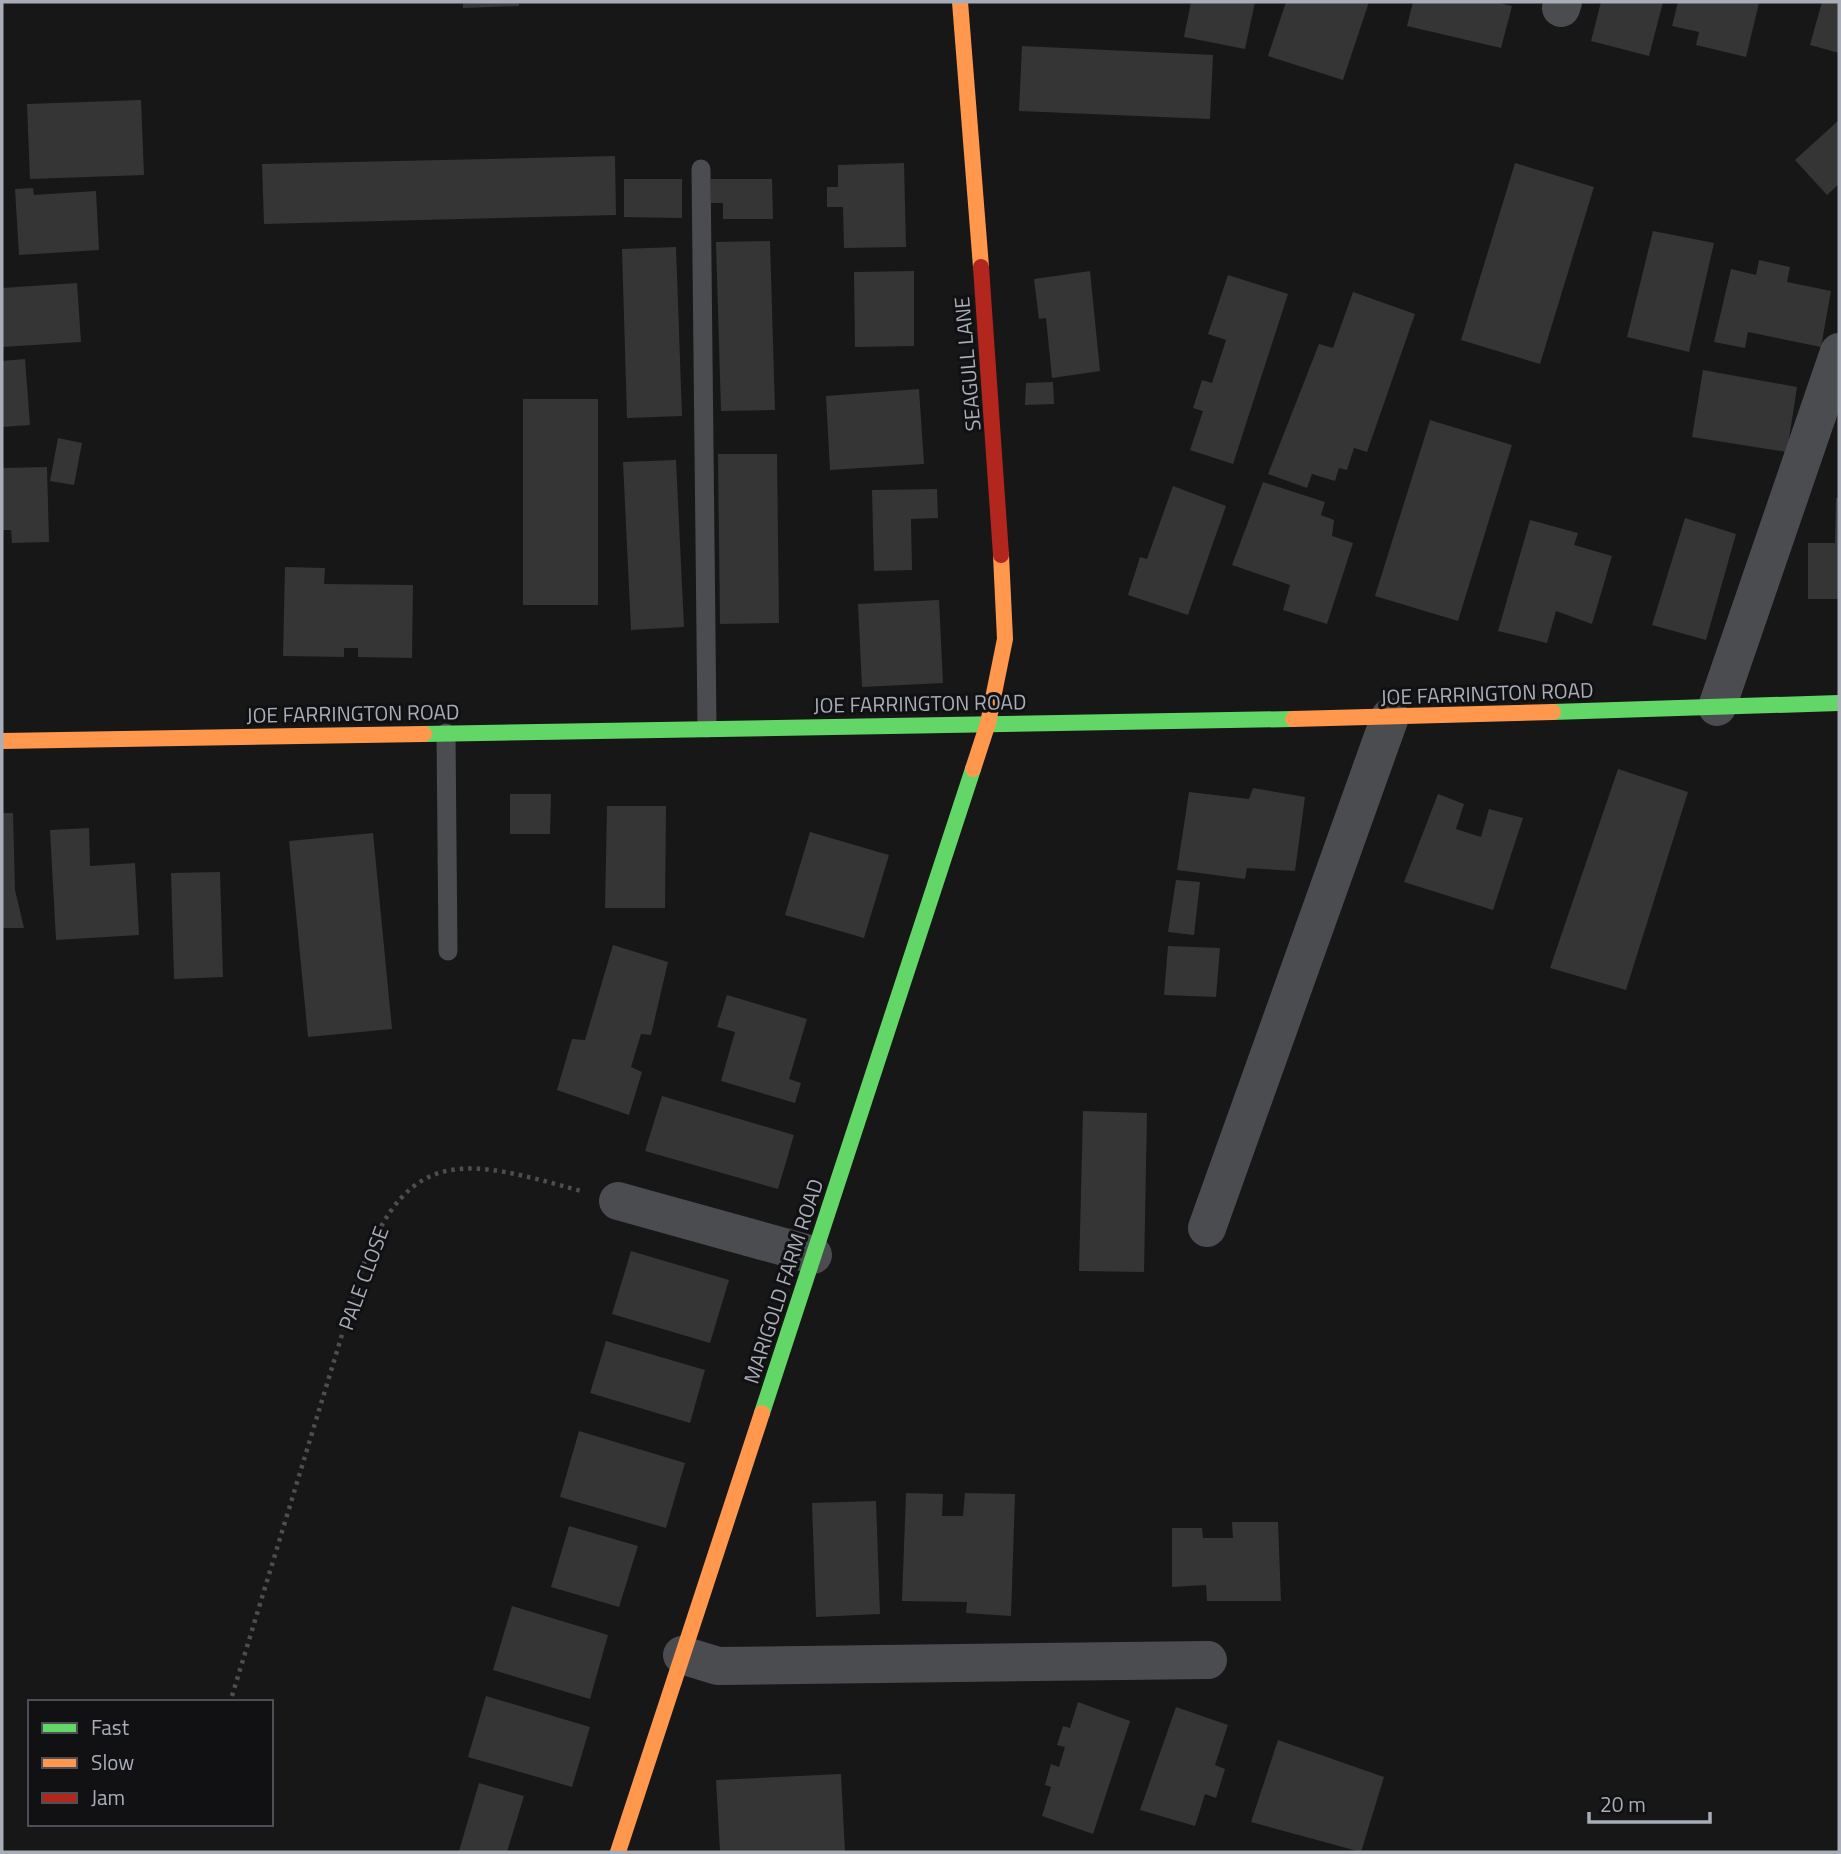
<svg xmlns="http://www.w3.org/2000/svg" width="1841" height="1854" viewBox="0 0 1841 1854" font-family="'Titillium Web',sans-serif">
	<style>
		.building { fill: #353536 }
		.lines { fill: none; stroke-linecap: round; stroke-linejoin: round }
		.path { stroke: #4d4e52; stroke-width: 4.5; stroke-dasharray: 3.5 5; stroke-linecap: butt }
		.lane { stroke: #4b4c50; stroke-width: 19 }
		.street { stroke: #4b4c50; stroke-width: 38 }
		.fast { stroke: #63d668; stroke-width: 16 }
		.slow { stroke: #ff974d; stroke-width: 16 }
		.jam { stroke: #b3261e; stroke-width: 16 }
		.labels { text-anchor: middle; dominant-baseline: central; stroke-width: 6; stroke-linejoin: round; paint-order: stroke }
		.street-label { font-size: 21px; fill: #a8adb8; stroke: #111113 }
	</style>
	<rect width="100%" height="100%" fill="#171717"/>
	<g class="building">
		<polygon points="463,2 519,2 519,6 463,8"/>
		<polygon points="1191,2 1255,2 1245,49 1184,37"/>
		<polygon points="1286,2 1369,2 1343,80 1268,56"/>
		<polygon points="1413,2 1495,2 1512,6 1501,48 1407,26"/>
		<polygon points="1601,2 1663,2 1649,56 1591,41"/>
		<polygon points="1678,2 1759,3 1746,57 1696,45 1699,32 1672,26"/>
		<polygon points="1822,2 1839,2 1839,53 1810,45"/>
		<polygon points="1022,46 1213,55 1210,119 1019,111"/>
		<polygon points="141,100 144,175 30,179 27,104"/>
		<polygon points="1839,120 1839,184 1827,195 1795,160"/>
		<polygon points="615,156 616,215 264,224 262,164"/>
		<polygon points="904,163 906,247 844,248 843,207 827,207 827,187 838,187 838,165"/>
		<polygon points="1515,163 1594,187 1540,364 1461,340"/>
		<polygon points="624,179 682,179 682,218 624,217"/>
		<polygon points="711,179 772,179 773,219 723,219 723,203 711,203"/>
		<polygon points="33,188 34,195 96,191 99,250 19,255 15,189"/>
		<polygon points="1653,231 1714,243 1689,352 1627,337"/>
		<polygon points="770,241 775,410 721,411 716,242"/>
		<polygon points="676,247 682,416 627,418 622,249"/>
		<polygon points="1759,260 1790,267 1787,282 1831,291 1821,347 1748,332 1745,348 1714,342 1731,269 1756,275"/>
		<polygon points="914,271 914,346 855,347 854,272"/>
		<polygon points="1090,271 1100,371 1052,378 1046,318 1039,319 1034,279"/>
		<polygon points="1228,275 1288,294 1233,464 1190,450 1203,411 1193,408 1202,380 1212,383 1226,340 1208,334"/>
		<polygon points="77,283 81,342 2,347 2,288"/>
		<polygon points="1353,292 1415,314 1367,452 1354,448 1347,470 1339,468 1335,481 1312,474 1307,488 1268,474 1319,344 1333,348"/>
		<polygon points="25,359 30,425 2,427 2,361"/>
		<polygon points="1703,370 1797,387 1787,452 1692,437"/>
		<polygon points="1053,382 1054,404 1025,405 1026,383"/>
		<polygon points="919,389 924,464 830,470 826,396"/>
		<rect x="523" y="399" width="75" height="206"/>
		<polygon points="1430,420 1512,445 1458,621 1375,596"/>
		<polygon points="58,438 82,443 74,485 50,481"/>
		<polygon points="718,454 777,454 779,623 720,624"/>
		<polygon points="676,460 684,627 631,630 623,462"/>
		<polygon points="47,467 49,542 12,543 11,530 2,530 2,468"/>
		<polygon points="1263,482 1325,502 1321,515 1334,520 1332,536 1353,543 1327,624 1283,610 1290,585 1232,565"/>
		<polygon points="1173,486 1226,506 1188,615 1128,595 1140,557 1147,559"/>
		<polygon points="937,489 938,518 911,519 912,570 874,571 872,490"/>
		<polygon points="1836,498 1839,498 1839,599 1808,599 1808,543 1835,543"/>
		<polygon points="1685,518 1736,534 1706,640 1652,625"/>
		<polygon points="1530,520 1578,533 1574,545 1612,556 1592,624 1556,611 1547,643 1498,631"/>
		<polygon points="285,567 325,568 324,584 413,585 412,658 358,657 358,648 344,648 344,657 283,656"/>
		<polygon points="939,600 943,683 862,687 858,604"/>
		<polygon points="1618,769 1688,792 1626,990 1550,968"/>
		<polygon points="1253,788 1305,797 1295,871 1247,868 1245,879 1177,870 1189,792 1249,799"/>
		<polygon points="510,794 551,794 550,834 510,834"/>
		<polygon points="1438,794 1464,804 1456,829 1481,837 1489,809 1523,818 1493,910 1404,882"/>
		<polygon points="607,806 666,806 665,908 605,908"/>
		<polygon points="2,813 13,813 15,890 24,928 2,928"/>
		<polygon points="89,828 90,866 135,863 139,935 56,940 50,830"/>
		<polygon points="810,832 889,855 864,938 785,915"/>
		<polygon points="373,833 392,1029 308,1037 289,841"/>
		<polygon points="220,872 223,977 174,979 171,873"/>
		<polygon points="1176,880 1200,882 1194,935 1168,932"/>
		<polygon points="613,945 668,962 651,1035 641,1034 631,1067 642,1072 629,1115 557,1090 572,1039 585,1040"/>
		<polygon points="1168,946 1220,948 1216,997 1164,995"/>
		<polygon points="727,995 807,1019 789,1079 801,1083 795,1103 721,1081 735,1032 717,1027"/>
		<polygon points="662,1096 794,1135 778,1189 645,1151"/>
		<polygon points="1083,1111 1147,1113 1144,1272 1079,1271"/>
		<polygon points="631,1251 729,1280 710,1343 612,1314"/>
		<polygon points="606,1341 705,1370 690,1423 590,1393"/>
		<polygon points="579,1431 685,1463 666,1528 560,1497"/>
		<polygon points="906,1493 943,1494 942,1516 963,1516 965,1493 1015,1494 1011,1616 966,1613 967,1602 902,1601"/>
		<polygon points="876,1501 880,1614 816,1617 812,1503"/>
		<polygon points="1232,1522 1278,1522 1281,1601 1207,1601 1206,1585 1172,1587 1172,1528 1202,1528 1203,1538 1233,1538"/>
		<polygon points="569,1526 638,1546 619,1607 551,1587"/>
		<polygon points="512,1606 608,1635 590,1699 493,1670"/>
		<polygon points="486,1696 590,1727 572,1787 468,1757"/>
		<polygon points="1078,1702 1130,1721 1093,1834 1042,1816 1051,1787 1045,1785 1051,1764 1059,1767 1065,1747 1057,1745 1063,1726 1070,1728"/>
		<polygon points="1176,1707 1228,1725 1215,1765 1225,1769 1216,1798 1205,1794 1195,1826 1140,1810"/>
		<polygon points="1278,1740 1384,1777 1361,1852 1251,1822"/>
		<polygon points="841,1774 845,1852 720,1852 716,1780"/>
		<polygon points="479,1783 524,1796 507,1852 459,1851"/>
	</g>
	<g class="lines">
		<path class="path" d="M232,1696L362,1269C409,1142 469,1160 581,1191"/>
		<g class="lane">
			<polyline points="701,169 707,728"/>
			<polyline points="446,733 448,951"/>
		</g>
		<g class="street">
			<polyline points="1561,8 1563,2"/>
			<polyline points="1717,707 1839,352"/>
			<polyline points="618,1201 813,1255"/>
			<polyline points="1207,1228 1390,717"/>
			<polyline points="682,1655 718,1666 1208,1660"/>
		</g>
		<g class="fast">
			<polyline points="1553,712 1839,703"/>
			<polyline points="424,734 1293,719"/>
			<polyline points="762,1413 973,769"/>
		</g>
		<g class="slow">
			<polyline points="960,2 981,267"/>
			<polyline points="1293,719 1553,712"/>
			<polyline points="2,741 424,734"/>
			<polyline points="973,769 988,723 1005,639 1001,555"/>
			<polyline points="618,1852 762,1413"/>
		</g>
		<polyline class="jam" points="981,267 1001,555"/>
	</g>
	<g class="labels">
		<g class="street-label">
			<text transform="translate(967 364) rotate(-95)">SEAGULL LANE</text>
			<text transform="translate(1487 693) rotate(-2)">JOE FARRINGTON ROAD</text>
			<text transform="translate(920 703) rotate(-1)">JOE FARRINGTON ROAD</text>
			<text transform="translate(353 713) rotate(-1)">JOE FARRINGTON ROAD</text>
			<text transform="translate(363 1278) rotate(-70)">PALE CLOSE</text>
			<text transform="translate(783 1281) rotate(-72)">MARIGOLD FARM ROAD</text>
		</g>
	</g>
	<rect width="1841" height="1854" fill="none" stroke="#a8adb8" stroke-width="7"/>
	<rect x="28" y="1700" width="245" height="126" fill="#111113" stroke="#4d4f55" stroke-width="2"/>
	<rect x="42" y="1723" width="35" height="10" fill="#63d668" stroke="#4d4f55" stroke-width="2"/>
	<text x="91" y="1735" font-size="21" fill="#a8adb8">Fast</text>
	<rect x="42" y="1758" width="35" height="10" fill="#ff974d" stroke="#4d4f55" stroke-width="2"/>
	<text x="91" y="1770" font-size="21" fill="#a8adb8">Slow</text>
	<rect x="42" y="1793" width="35" height="10" fill="#b3261e" stroke="#4d4f55" stroke-width="2"/>
	<text x="91" y="1805" font-size="21" fill="#a8adb8">Jam</text>
	<path d="M1589 1812v10h121v-10" fill="none" stroke="#a8adb8" stroke-width="3.5"/>
	<text x="1600" y="1812" font-size="21" fill="#a8adb8" stroke="#111113" stroke-width="5" paint-order="stroke">20 m</text>
</svg>
